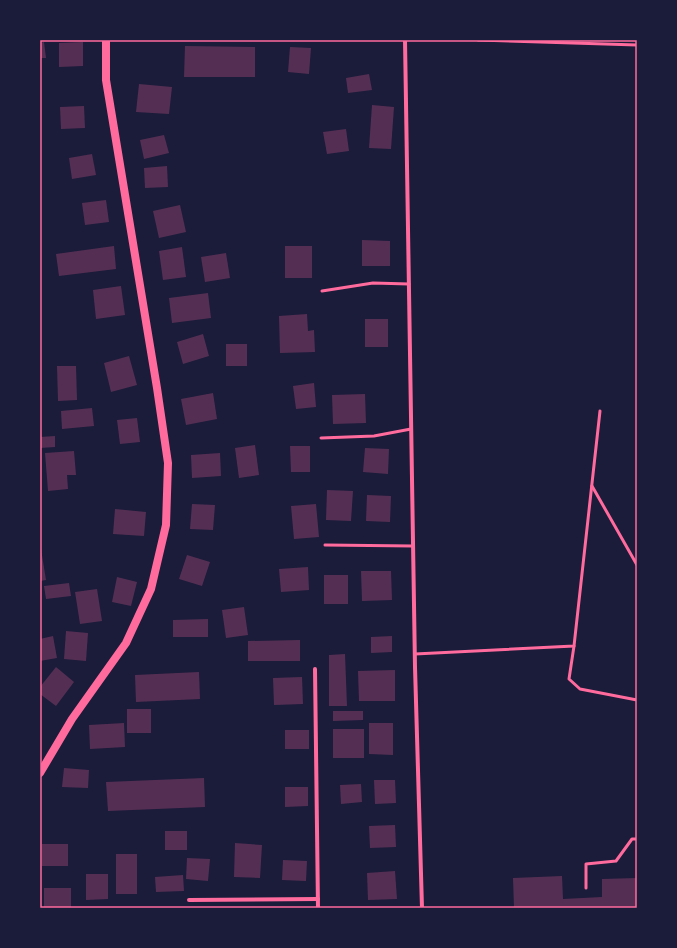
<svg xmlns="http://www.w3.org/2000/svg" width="677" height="948" viewBox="0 0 677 948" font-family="Lato,sans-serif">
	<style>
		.building { fill: #542f53 }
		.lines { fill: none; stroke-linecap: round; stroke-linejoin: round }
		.service { stroke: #ff6b9d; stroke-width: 3 }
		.minor { stroke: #ff6b9d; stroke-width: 4 }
		.secondary { stroke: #ff6b9d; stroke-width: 8 }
		.neatline { fill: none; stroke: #ff6b9d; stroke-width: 1.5 }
	</style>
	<rect width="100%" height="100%" fill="#1b1b3a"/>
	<g class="building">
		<polygon points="44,42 46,58 40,58 40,43"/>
		<polygon points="83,42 83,66 59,67 59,43"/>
		<polygon points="185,46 255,47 255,77 184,77"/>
		<polygon points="290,47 311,48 309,74 288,72"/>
		<polygon points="369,74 372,90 348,93 346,78"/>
		<polygon points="139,84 172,87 169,114 136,112"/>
		<polygon points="372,105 394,107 391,149 369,148"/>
		<polygon points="84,106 85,128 61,129 60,107"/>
		<polygon points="346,129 349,151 327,154 323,132"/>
		<polygon points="164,135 169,153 144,159 140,140"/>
		<polygon points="92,154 96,175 72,179 69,158"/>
		<polygon points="167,166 168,187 145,188 144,168"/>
		<polygon points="106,200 109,222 85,225 82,203"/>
		<polygon points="180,205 186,232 159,238 153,211"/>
		<polygon points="362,240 390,241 390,266 362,266"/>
		<polygon points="114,246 116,269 59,276 56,254"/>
		<rect x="285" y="246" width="27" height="32"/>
		<polygon points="182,247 186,277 163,280 159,251"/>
		<polygon points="226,253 230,278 205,282 201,257"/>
		<polygon points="121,286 125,315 96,319 93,290"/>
		<polygon points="208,293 211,318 172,323 169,298"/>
		<polygon points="307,314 308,331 314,330 315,352 280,353 279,316"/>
		<rect x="365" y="319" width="23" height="28"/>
		<polygon points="203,334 209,356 183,364 177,342"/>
		<rect x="226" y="344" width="21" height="22"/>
		<polygon points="129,356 137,385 111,392 104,363"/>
		<polygon points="57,366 76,366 77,400 58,401"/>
		<polygon points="314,383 316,407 296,409 293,386"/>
		<polygon points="213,393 217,419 186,425 181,399"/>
		<polygon points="365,394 366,423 333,424 332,395"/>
		<polygon points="92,408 94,426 62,429 61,411"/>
		<polygon points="137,418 140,442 120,444 117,420"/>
		<polygon points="55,436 55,447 40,448 40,437"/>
		<polygon points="255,445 259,475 239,478 235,448"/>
		<polygon points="290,446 310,446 310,472 291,472"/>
		<polygon points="365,448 389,449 388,474 363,472"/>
		<polygon points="74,451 76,475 67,475 68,489 48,491 45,453"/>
		<polygon points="220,453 221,476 192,478 191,455"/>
		<polygon points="327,490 353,491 351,521 326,520"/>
		<polygon points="367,495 391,496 390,522 366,521"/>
		<polygon points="192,504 215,505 213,530 190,529"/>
		<polygon points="316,504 319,537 294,539 291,506"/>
		<polygon points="115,509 146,512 144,536 113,534"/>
		<polygon points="40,549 41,549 46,580 40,581"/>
		<polygon points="187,555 210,562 202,586 179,579"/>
		<polygon points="308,567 309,590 281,592 279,569"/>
		<polygon points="361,571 391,571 392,600 362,601"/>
		<rect x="324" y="575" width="24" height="29"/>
		<polygon points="117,577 137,582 131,606 112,602"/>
		<polygon points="69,583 71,596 46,599 44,586"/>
		<polygon points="97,589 102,621 80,624 75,592"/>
		<polygon points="244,607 248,635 226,638 222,610"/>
		<polygon points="208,619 208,637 173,637 173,620"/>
		<polygon points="66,631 88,633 86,661 64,659"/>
		<polygon points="53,636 57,658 40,661 40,639"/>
		<polygon points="392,636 392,652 371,653 371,637"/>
		<polygon points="300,640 300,661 248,661 248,641"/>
		<polygon points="345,654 347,706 329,706 329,655"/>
		<polygon points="56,667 74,682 56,706 40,694 40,687"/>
		<polygon points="395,670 395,701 359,701 358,671"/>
		<polygon points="199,672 200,699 136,702 135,675"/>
		<polygon points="302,677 303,704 274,705 273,678"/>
		<rect x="127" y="709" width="24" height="24"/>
		<polygon points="333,711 363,711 363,720 333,721"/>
		<polygon points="124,723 125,747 90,749 89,725"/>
		<polygon points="369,723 393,723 393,755 369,754"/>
		<rect x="333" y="729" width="31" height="29"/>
		<rect x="285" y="730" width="24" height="19"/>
		<polygon points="64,768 89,770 88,788 62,787"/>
		<polygon points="204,778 205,807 108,811 106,782"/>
		<polygon points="374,780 395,780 396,803 375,804"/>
		<polygon points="361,784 362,802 341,804 340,785"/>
		<polygon points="285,787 308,787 308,806 285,807"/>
		<polygon points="395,825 396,847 370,848 369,826"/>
		<rect x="165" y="831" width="22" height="19"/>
		<polygon points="235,843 262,845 260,878 234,877"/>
		<rect x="42" y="844" width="26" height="22"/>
		<rect x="116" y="854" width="21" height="40"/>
		<polygon points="187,858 210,859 208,881 186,879"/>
		<polygon points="283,860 307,861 306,881 282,880"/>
		<polygon points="395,871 397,899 368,900 367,873"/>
		<polygon points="86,874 108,874 108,899 86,900"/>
		<polygon points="183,875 184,891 156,892 155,877"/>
		<polygon points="562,876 563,899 602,897 602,879 637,878 637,908 514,908 513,878"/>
		<rect x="44" y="888" width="27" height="20"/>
	</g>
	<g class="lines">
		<g class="service">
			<polyline points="478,40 637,45"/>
			<polyline points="322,291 373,283 409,284"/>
			<polyline points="321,438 374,436 411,429"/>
			<polyline points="592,486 637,565"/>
			<polyline points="325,545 413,546"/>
			<polyline points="574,646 569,679 580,689 637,700"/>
			<polyline points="415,654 574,646 600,411"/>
			<polyline points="586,888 586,864 616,861 632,839 637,839"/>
		</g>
		<g class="minor">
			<polyline points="405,40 415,667 422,908"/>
			<polyline points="315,669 318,908"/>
			<polyline points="189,900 318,899"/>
		</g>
		<polyline class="secondary" points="40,773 72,719 126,643 151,589 166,525 168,463 157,388 106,80 106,40"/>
	</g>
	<rect width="677" height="948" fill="none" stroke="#1b1b3a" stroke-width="82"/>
	<rect x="41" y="41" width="595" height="866" class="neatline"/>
</svg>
